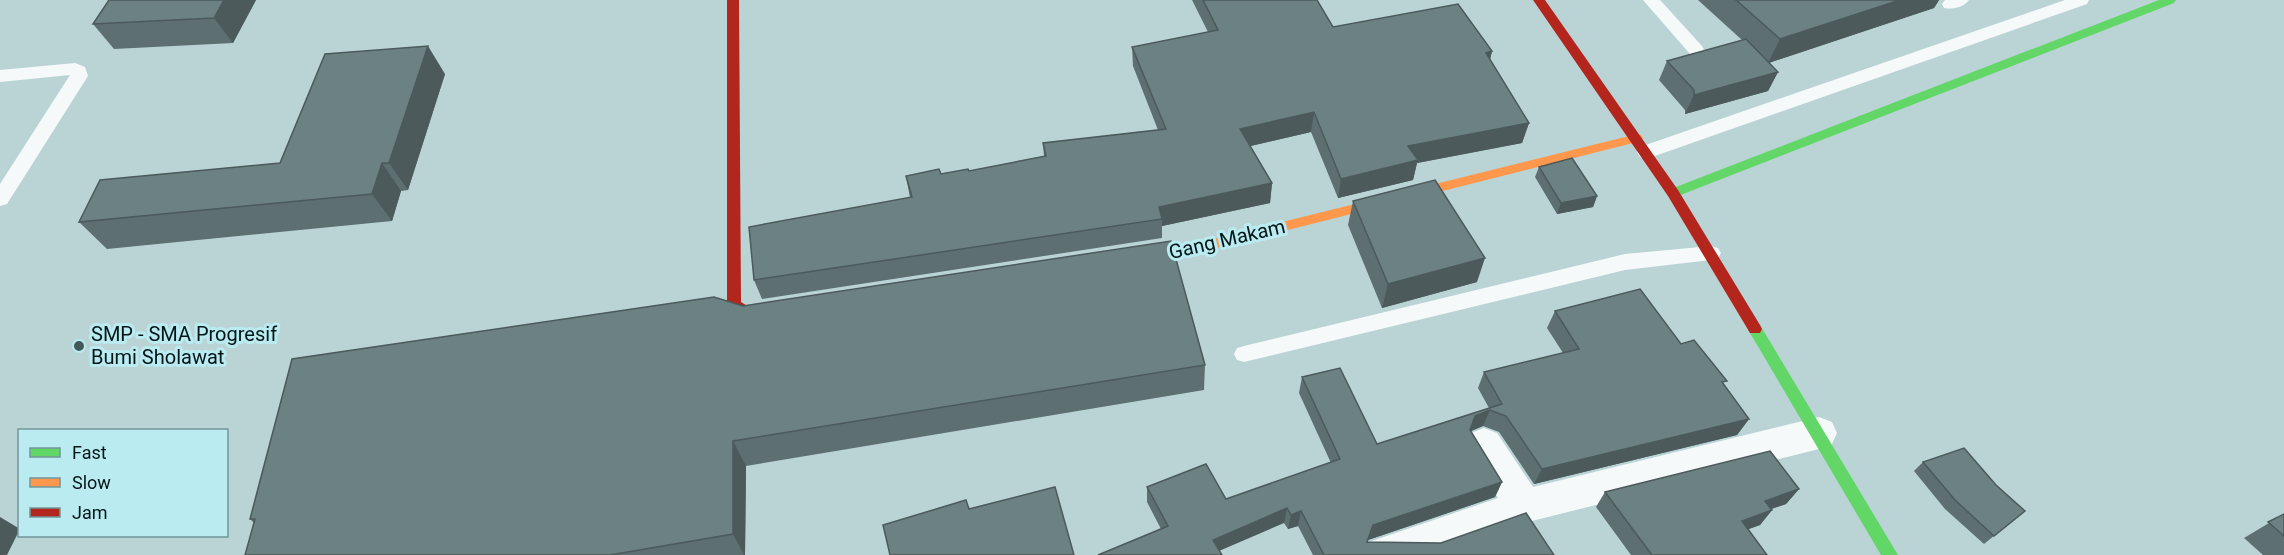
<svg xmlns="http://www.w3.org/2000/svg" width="2284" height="555" viewBox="0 0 2284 555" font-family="Roboto,sans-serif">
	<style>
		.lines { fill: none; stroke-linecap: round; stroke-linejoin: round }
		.lane { fill: #f5f9f9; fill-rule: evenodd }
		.street { fill: #f5f9f9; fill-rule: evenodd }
		.fast { fill: #63d668; fill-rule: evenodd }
		.slow { fill: #ff974d; fill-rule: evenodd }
		.jam { fill: #b3261e; fill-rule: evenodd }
		.wall { fill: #5d6f70 }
		.shaded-wall { fill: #4c5a5b }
		.building { fill: #6c8182; stroke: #4c5a5b; stroke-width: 1.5 }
		.poi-dot { fill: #44585a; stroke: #baebf0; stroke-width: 2 }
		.labels { text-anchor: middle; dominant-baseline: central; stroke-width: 6; stroke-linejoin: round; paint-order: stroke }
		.street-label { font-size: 20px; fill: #041618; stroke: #baebf0 }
		.poi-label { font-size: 20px; fill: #041618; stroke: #baebf0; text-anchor: start }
	</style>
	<rect width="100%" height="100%" fill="#bad4d6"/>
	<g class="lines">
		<g class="lane">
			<polygon points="1643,0 1660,0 1702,46 1704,50 1702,54 1690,54"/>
			<path d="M1945,0H1969C1964,7 1952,10 1944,8L1942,4Z"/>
			<polygon points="2065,0 2089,0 2087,4 1652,157 1646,159 1640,157 1637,152 1640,147"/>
			<polygon points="75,63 85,67 88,76 7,204 0,206 0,184 70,75 0,82 0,70"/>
			<polygon points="1711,246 1718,248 1721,253 1718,258 1711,260 1625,270 1244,362 1237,360 1234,354 1237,348 1244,346 1625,254"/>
		</g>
		<polygon class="street" points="1819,417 1832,422 1837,433 1832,444 1819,449 1524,523 1434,555 1364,555 1369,542 1498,498 1466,444 1471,433 1484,428 1497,433 1533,487"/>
		<g class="fast">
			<polygon points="2159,0 2176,0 2174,3 1678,196 1668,196 1667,193 1668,190"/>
			<polygon points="1755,323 1760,325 1898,555 1881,555 1750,333 1748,329 1750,325"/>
		</g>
		<polygon class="slow" points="1637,134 1641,135 1643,138 1641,141 1197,253 1128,264 1123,263 1121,259 1123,255 1128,254 1197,243"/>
		<g class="jam">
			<path d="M727,0H739L741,302L749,307L777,309L779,313L777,317C760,322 737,320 727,304Z"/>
			<polygon points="1533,0 1545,0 1678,190 1760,325 1762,329 1760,333 1750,333 1668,196"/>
		</g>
	</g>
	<g class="wall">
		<polygon points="109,0 256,0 233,43 114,49 93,24"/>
		<polygon points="1192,0 1317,0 1333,27 1492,51 1490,60 1529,123 1522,143 1417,163 1413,180 1338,198 1311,132 1250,146 1272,183 1270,203 1162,226 1162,238 762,299 754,280 910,198 906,176 969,171 1044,156 1043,143 1158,130 1133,66 1132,47 1208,32"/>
		<polygon points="1698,0 1939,0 1934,8 1769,63 1778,72 1768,91 1685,114 1685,110 1659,80 1667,61 1742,40"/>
		<polygon points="445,74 408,190 401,191 392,221 107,249 79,222 280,163"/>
		<polygon points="1539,167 1597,196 1593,207 1557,214 1535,177"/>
		<polygon points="1353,201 1477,282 1382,308 1348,225"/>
		<polygon points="743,306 1205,365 1204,390 746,466 745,555 245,555 254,523 250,519"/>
		<polygon points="1555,311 1681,344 1724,385 1749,419 1737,435 1534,484 1499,432 1483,426 1471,431 1502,482 1495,497 1368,540 1367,542 1554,555 1313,555 1298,526 1288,529 1284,523 1161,529 1147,502 1147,487 1226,499 1331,463 1299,393 1302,377 1377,444 1489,408 1478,388 1484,372 1563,353 1547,328"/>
		<polygon points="1923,462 1996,485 2025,511 1984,544 1945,509 1914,471"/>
		<polygon points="1799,489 1786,504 1771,509 1772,510 1760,525 1748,529 1767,555 1631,555 1596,507 1605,492"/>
		<polygon points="2284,514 2284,555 2263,555 2244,538"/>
	</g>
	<g class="shaded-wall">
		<polygon points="224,0 256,0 233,43 214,18"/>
		<polygon points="1900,0 1939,0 1934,8 1768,63 1780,39"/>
		<polygon points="428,46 445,74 408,190 389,163"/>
		<polygon points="1492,51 1487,71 1486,53"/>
		<polygon points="1778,72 1768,91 1685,114 1694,95"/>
		<polygon points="1314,112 1311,132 1238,149 1240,129"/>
		<polygon points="1529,123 1522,143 1417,163 1413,180 1338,198 1341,179 1408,146"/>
		<polygon points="382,163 401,191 392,221 372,194"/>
		<polygon points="1272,183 1270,203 1162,226 1162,219 1159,207"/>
		<polygon points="1597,196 1593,207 1557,214 1561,203"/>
		<polygon points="1485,258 1477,282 1382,308 1388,284"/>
		<polygon points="1490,410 1483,426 1469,432 1475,416"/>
		<polygon points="1749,419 1737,435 1534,484 1542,469"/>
		<polygon points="733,441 746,466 745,555 744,555 733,534"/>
		<polygon points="1502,482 1495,497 1368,540 1363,555 1373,525"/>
		<polygon points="1799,489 1786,504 1753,515 1765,501"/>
		<polygon points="1287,508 1284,523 1212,554 1213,540"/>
		<polygon points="1772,510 1760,525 1730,536 1742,521"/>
		<polygon points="1301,511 1298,526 1288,529 1291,515"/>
		<polygon points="0,517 20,529 7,555 0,555"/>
	</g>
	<g class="building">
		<polygon points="109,0 224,0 214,18 93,24"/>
		<polygon points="1203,0 1317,0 1333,27 1458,4 1492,51 1486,53 1529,123 1408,146 1418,160 1341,179 1314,112 1240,129 1272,183 1159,207 1162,219 754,280 749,227 912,197 906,176 939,169 941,174 968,169 969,171 1046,156 1043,143 1166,129 1132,47 1218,30"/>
		<polygon points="1736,0 1900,0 1780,39"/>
		<polygon points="1746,39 1778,72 1694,95 1694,90 1667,61"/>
		<polygon points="428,46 389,163 382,163 372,194 79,222 100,180 280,163 325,54"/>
		<polygon points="1572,158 1597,196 1561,203 1539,167"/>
		<polygon points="1435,180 1485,258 1388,284 1353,201"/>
		<polygon points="1171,241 1205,365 733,441 733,534 610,555 245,555 255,519 250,519 292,359 714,297 743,306"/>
		<polygon points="1640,289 1681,344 1694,340 1727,381 1722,382 1749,419 1542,469 1506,416 1490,410 1475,416 1470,430 1502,482 1373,525 1367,542 1441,543 1526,513 1554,555 1324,555 1301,511 1291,515 1287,508 1213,540 1222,555 1098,555 1168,526 1147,487 1206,464 1226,499 1340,459 1302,377 1340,368 1377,444 1502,404 1484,372 1579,349 1555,311"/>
		<polygon points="1964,448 1996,485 2025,511 1994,536 1955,500 1923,462"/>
		<polygon points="1770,451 1799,489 1765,501 1772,510 1742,521 1767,555 1652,555 1605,492"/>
		<polygon points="1055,487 1074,555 890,555 883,525 966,500 969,509"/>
		<polygon points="2284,514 2284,536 2268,522"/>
	</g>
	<circle class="poi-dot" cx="79" cy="346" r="6"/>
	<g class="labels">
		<g class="street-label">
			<text transform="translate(1227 239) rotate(-13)">Gang Makam</text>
		</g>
		<g class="poi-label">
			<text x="91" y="334">SMP - SMA Progresif<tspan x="91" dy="23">Bumi Sholawat</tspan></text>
		</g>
	</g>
	<rect x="18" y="429" width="210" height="108" fill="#baebf0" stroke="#71969a" stroke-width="1.5"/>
	<rect x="30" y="448" width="30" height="9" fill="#63d668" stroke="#71969a" stroke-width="1.5"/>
	<text x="72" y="459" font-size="18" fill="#041618">Fast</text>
	<rect x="30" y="478" width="30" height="9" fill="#ff974d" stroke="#71969a" stroke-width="1.5"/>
	<text x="72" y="489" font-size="18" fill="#041618">Slow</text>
	<rect x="30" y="508" width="30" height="9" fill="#b3261e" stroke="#71969a" stroke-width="1.5"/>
	<text x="72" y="519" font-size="18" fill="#041618">Jam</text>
</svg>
